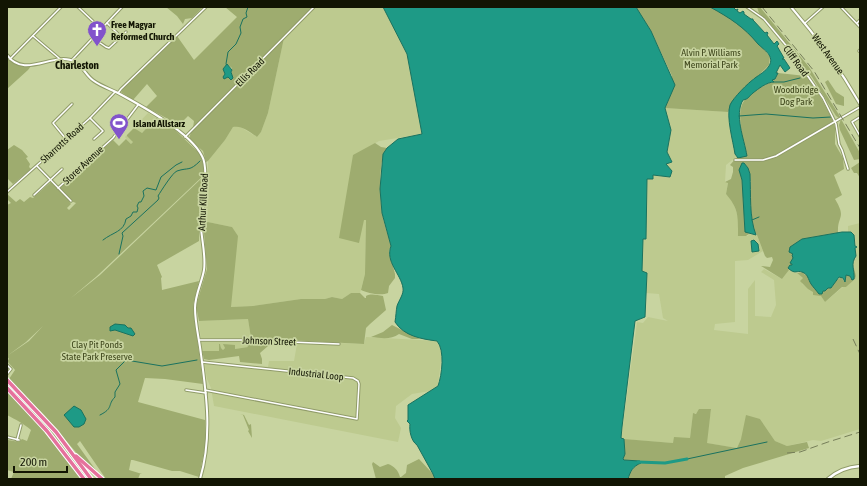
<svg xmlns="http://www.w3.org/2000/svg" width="867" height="486" viewBox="0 0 867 486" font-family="'Asap Condensed',sans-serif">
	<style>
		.built { fill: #bdca8f }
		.green { fill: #9eac6f; fill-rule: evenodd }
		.water { fill: #1e9a86; stroke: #1a725f }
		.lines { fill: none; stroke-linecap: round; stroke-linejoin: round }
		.stream { stroke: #1a725f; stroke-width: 1 }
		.river { stroke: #1e9a86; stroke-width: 3 }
		.minor-casing { stroke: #909b69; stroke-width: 3.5 }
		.tertiary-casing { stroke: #909b69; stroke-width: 4 }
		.secondary-casing { stroke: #909b69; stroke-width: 4.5 }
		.motorway-casing { stroke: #fff; stroke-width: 5.5 }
		.minor { stroke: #fff; stroke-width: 1.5 }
		.tertiary { stroke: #fff; stroke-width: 2 }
		.secondary { stroke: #fff; stroke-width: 2.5 }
		.motorway { stroke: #e5719c; stroke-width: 3.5 }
		.rail { stroke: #767e59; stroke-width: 1; stroke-dasharray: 8 4; stroke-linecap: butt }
		.labels { text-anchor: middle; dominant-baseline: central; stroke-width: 3.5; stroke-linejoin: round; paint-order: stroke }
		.poi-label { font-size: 10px; font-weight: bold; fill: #121503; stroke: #c8d4a0; text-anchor: start }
		.park-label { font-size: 10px; fill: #3d451a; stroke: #c8d4a0 }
		.street-label { font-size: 10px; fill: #121503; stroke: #c8d4a0 }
		.neighbourhood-label { font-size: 11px; font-weight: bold; fill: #121503; stroke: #c8d4a0 }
	</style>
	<rect width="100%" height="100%" fill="#c8d4a0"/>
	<g class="built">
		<polygon points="315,7 383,7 407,54 422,134 379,141 353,156 364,220 366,220 365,274 360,293 351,293 342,299 332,297 325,299 301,299 253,306 230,307 235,257 232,227 203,221 208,168 208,161 225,140 233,127 236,126 242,128 257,137 261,132 268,113 284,38"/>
		<polygon points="665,108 728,112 736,157 726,165 725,182 728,182 726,194 733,202 738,217 738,236 748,236 749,234 757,235 763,251 748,260 735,261 735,322 715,324 714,330 748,334 748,289 755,280 755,316 771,317 776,305 774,280 761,272 764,269 782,279 789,270 797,273 803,278 802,284 821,296 825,302 843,287 846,287 851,282 855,271 853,264 856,258 854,251 856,247 855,239 853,233 848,232 848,226 860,223 860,429 821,441 813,440 787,446 775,441 760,419 741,439 737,448 706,443 711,410 693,414 690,438 673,443 621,439 637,322 643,323 648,317 668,321 663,318 659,294 646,293 647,273 642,271 643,239 646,238 647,178 653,175 669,177 666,164 672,162 667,152 671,130"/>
		<polygon points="148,113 156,118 131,144 125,137"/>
		<polygon points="248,319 251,338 246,344 248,347 235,349 224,344 225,348 223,350 221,348 220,344 219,344 219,351 202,351 199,321"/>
		<polygon points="366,337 437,341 440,344 442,352 438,386 430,391 412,394 396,406 395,418 401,428 398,442 214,406 211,388 207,379 204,361 268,367 269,361 294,361 297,344 339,345 339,343 364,344"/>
	</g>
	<g class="green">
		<polygon points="166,7 203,7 192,18 185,19 183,24 177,16"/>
		<path d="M225,7H313L193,128L194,121L188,116L177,127L168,119L146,107L157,96L147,84L133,100L121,92L125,86L177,36L194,60L237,17ZM227,64L232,68V75L230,78L224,76Z"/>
		<polygon points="636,7 710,7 722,13 744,28 763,48 770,57 769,65 756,78 754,78 735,97 728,112 665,108 672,90 672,76 651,31"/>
		<polygon points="757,7 760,7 809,67 841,118 839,118 836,116 812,77 770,24 759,13"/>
		<path d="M284,38L268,113L261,132L257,137C250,132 242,125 233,127L225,140L208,161L206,162L203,151L189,139L191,132Z"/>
		<polygon points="8,59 15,64 31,66 28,70 7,89"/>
		<path d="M778,73L806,76L817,91L831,116L835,127V144L843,158L844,169L834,175L842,195L835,199C847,219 837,215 838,233L802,239L790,247L793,255V264L788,268L789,270L782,279L761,266L770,267L773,260L772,257L767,258L765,256L757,235L753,229L750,197L751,185L750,174L748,168L744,163L741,173L742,179L745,231L748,232L749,234L746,236H738C738,217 739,209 726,194L728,183L725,182L731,179L733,172V167L730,165L737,157L744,156C746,148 743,143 742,135C737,102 741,98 771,82H773L772,80L775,79Z"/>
		<polygon points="828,80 836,92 844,97 844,106 836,104 825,82"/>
		<path d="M156,118L174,129L200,154L204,167V175L97,276L71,298L100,275L203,177L200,204L199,241L157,265L162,277L161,278L162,290L199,281L193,305L203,384L165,379L145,378L138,402L205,420V446L199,477L180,471H172L133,460H131L129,470L142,474H140L138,479H106L80,441L77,444L100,476L80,457L45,416L9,379L15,370L7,361L9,359L7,356L29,341L43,326L26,342L7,356V224L8,222H7V205L11,203L7,199V194L16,202L20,199L24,202L30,197L33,198L51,182L68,199V200L71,204L67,208L69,210L76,203L71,201L60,189C62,184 105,148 113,140L119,146L126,139L131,144L133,142L127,136V135L134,128L142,133Z"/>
		<polygon points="841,119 860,153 860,159 854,160 840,130 839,125"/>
		<path d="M375,143L381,147L387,148C378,158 380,199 382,213C384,224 388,235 391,246L389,251L395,274V278L389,286L388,293C381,296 367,293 361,290L365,274L366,220H364L359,243L339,238L353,155Z"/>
		<polygon points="14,145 22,150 28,157 26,158 30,164 29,167 31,169 13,184 7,178 7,150"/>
		<polygon points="860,162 860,178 857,173 854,173 851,168"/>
		<path d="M203,221L232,227L238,236L231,307L253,306L301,299H325L332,297L342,299L351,293H360L365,298H366V296C371,293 377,295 383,296L386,310L370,324L366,328L364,344L251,338L248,319L199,321L196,306L207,269Z"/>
		<path d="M856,256L853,264L856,276L855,279L846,287H842L825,302L821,296L813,295V292L808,289L800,281L803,278L797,273L803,272L805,275H807L811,284L816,288L819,294C822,291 828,288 832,287L836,281L841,277L844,281L846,275L850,276V279L854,272L853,260Z"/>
		<path d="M392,325L420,339H412L399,334C391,340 381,338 371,337L383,332Z"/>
		<polygon points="247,342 269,343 268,346 260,353 262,359 262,364 240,362 239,356 209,360 204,359 202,351 219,351 219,344 220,344 221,348 223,350 225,348 223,344 235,345 235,349 248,347 246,344"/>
		<polygon points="7,382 48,425 89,479 86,479 52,434 7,386"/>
		<path d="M7,391L37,423L82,479H11L14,472L7,470V445L8,440L19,442L22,439L27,441L31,430C23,423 16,420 7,415Z"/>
		<polygon points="699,409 711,409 707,443 737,448 741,439 746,415 760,419 775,441 787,446 807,442 809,448 743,468 725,476 725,479 628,479 630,473 640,461 624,460 623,457 625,454 624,439 673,443 674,437 690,438 693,413 696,414"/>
		<polygon points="240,414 244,415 249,425 251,424 252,438 248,431 249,430 243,415"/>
		<path d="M419,459L433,474L435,479H376L372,464L373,462L380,467L388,464C394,466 398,470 400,477H401L406,473L407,465Z"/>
	</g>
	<g class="water">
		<path d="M383,7H636L651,31L675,85L665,108L671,130L667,152L672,162L666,164L672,171L670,177L653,175V179H647L646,239H643L642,271L647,273L645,317L635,321L622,427L621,438L624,439L625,454L623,459L624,460L640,461L641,463C633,466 630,472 628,479H435L433,474L417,445C411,441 409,430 410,424L407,421L408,420V405L438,386C442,375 445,350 437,341C421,339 404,336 395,322C396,316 396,311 397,306C399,300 404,294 403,288C401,274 385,262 391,246L382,213L380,189L383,154L387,148L398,139L422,134L407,54Z"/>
		<path d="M710,7H733L736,10L738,9L737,11L740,13L743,11L744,12V14L751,19H753V20L765,33L767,32L768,33L767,35L774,44L777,41L779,44L777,46L784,58L782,59H784L790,68L785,72L780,65L776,73H778L775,79L772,80L774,82C767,82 758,89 753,93C749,96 749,99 743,100C734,115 744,138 747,156L738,158L735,154C733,141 726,117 730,105C733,98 748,83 755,78C759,75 766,71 769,66C775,56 764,50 758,44C744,27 730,18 710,7Z"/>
		<polygon points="227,64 232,70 231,72 233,78 231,80 228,77 224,79 223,77 225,74 223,69"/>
		<path d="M742,163H744L748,168L750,174C751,194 749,217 756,235L745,232L742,180L739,170Z"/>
		<path d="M842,232H851L854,235L855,246L857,247L855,248L856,256C850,264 855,270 854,279L852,280L850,276L846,275L845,282L843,278L839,277L831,288H828L825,291H823L822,294H819C816,290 813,287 811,284C808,279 808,274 802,272C797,270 795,275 788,268L790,265H792V264L790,263L793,258L792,255L793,254L789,252L790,247L802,239Z"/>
		<polygon points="754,240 758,244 759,251 752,252 751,241"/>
		<polygon points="115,324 125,325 128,328 131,328 135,334 133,336 115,330 110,331 110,327"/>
		<polygon points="74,406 81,410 86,419 84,424 79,427 74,427 64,415"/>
	</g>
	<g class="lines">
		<g class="stream">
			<polyline points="226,64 228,52 236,44 241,33 240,27 243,19 247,17 246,13 248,7"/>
			<polyline points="774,82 784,82 800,78"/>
			<polyline points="739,116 766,114 813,118 831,117"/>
			<polyline points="752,220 759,217"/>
			<path d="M103,240C113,232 124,232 126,219L131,216L133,212H137L138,208L137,206L139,202H141L144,196L143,191L147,188L156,190L161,177L176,165L182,162"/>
			<path d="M119,254L123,236L122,233L158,200L159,198L158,196C161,191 173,172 177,171C189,167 189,172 200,161"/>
			<path d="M100,415C114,408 107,405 115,397V392L120,384L116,370L126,360L162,366L197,360"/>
			<polyline points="687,459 767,442"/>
		</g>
		<polyline class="river" points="638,462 665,463 687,459"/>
		<g class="minor-casing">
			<g id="minor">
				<polyline points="78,7 101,29"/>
				<polyline points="747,7 764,19 789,49 823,98 836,124 839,144 842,150 848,169"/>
				<polyline points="841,7 860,27"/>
				<polyline points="107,23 121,37"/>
				<polyline points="805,23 823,7"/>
				<polyline points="857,23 860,20"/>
				<polyline points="33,36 60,59"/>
				<polyline points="93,38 106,47 109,48 126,32"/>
				<polyline points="859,51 860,50"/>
				<polyline points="10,59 61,7"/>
				<polyline points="72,60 122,7"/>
				<polyline points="118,93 121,89 206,7"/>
				<polyline points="860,117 852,122 860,136"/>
				<polyline points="90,118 103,131 94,139"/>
				<polyline points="185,137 314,7"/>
				<polyline points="66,139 53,123 72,104"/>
				<polyline points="735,160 763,160 776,156 860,107"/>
				<polyline points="37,166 71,201"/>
				<polyline points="58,188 113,138 138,105"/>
				<polyline points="7,192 90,118 115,92"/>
				<polyline points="34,195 62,169"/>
				<polyline points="199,340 241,340 339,344"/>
				<polyline points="202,362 353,378 358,381 359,384 357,419 205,390"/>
				<polyline points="7,365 11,369 7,374"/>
				<polyline points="186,390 206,393"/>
				<polyline points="7,437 19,440"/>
				<polyline points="17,440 21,425"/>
			</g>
		</g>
		<g class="tertiary-casing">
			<g id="tertiary">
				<path d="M791,7C817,37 840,69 860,104"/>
				<path d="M7,55C25,80 55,50 75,62C83,66 86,76 94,81C101,86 110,89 118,93C142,106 190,132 202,156C210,170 201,210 201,228C202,241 206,257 204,270C202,282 195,295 195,308C195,321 198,334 200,347C206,392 213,435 200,479"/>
			</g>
		</g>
		<g class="secondary-casing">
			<path id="secondary" d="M828,479C837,471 847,467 860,466"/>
		</g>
		<g class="motorway-casing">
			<g id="motorway">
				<polyline points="7,380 56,432 91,479"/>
				<polyline points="7,388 47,431 84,479"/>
				<polyline points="76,456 102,479"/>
			</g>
		</g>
		<use href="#minor" class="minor"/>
		<use href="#tertiary" class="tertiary"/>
		<use href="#secondary" class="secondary"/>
		<use href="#motorway" class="motorway"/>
		<g class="rail">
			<polyline points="762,7 814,71 860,148"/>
			<polyline points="853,339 860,354"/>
			<polyline points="787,453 800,452 828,442 860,432"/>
		</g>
	</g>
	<defs>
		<g id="church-pin" transform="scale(1)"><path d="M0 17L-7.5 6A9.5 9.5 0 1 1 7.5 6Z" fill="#8253cb" stroke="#c8d4a0"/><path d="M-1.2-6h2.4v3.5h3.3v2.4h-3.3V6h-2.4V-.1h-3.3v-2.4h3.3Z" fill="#fff"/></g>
		<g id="stadium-pin" transform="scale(1)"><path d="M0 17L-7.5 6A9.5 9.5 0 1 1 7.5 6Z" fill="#8253cb" stroke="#c8d4a0"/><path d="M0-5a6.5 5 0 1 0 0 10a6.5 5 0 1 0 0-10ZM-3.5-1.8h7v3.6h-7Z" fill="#fff"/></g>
	</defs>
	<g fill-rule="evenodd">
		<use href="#church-pin" x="97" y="30"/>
		<use href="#stadium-pin" x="119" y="123"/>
	</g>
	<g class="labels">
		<g class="poi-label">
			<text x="111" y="24">Free Magyar<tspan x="111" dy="12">Reformed Church</tspan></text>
			<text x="133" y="123">Island Allstarz</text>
		</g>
		<g class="park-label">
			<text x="711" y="52">Alvin P. Williams<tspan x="711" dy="12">Memorial Park</tspan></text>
			<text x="796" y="89">Woodbridge<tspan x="796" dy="12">Dog Park</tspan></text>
			<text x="97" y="344">Clay Pit Ponds<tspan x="97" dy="12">State Park Preserve</tspan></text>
		</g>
		<g class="street-label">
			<text transform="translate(828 54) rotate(54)">West Avenue</text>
			<text transform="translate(796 61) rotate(54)">Cliff Road</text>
			<text transform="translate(250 72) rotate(-45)">Ellis Road</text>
			<text transform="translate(62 143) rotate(-42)">Sharrotts Road</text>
			<text transform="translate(83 165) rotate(-43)">Storer Avenue</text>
			<text transform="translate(203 202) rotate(-87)">Arthur Kill Road</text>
			<text transform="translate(269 341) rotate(2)">Johnson Street</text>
			<text transform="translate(316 374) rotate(6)">Industrial Loop</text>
		</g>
		<g class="neighbourhood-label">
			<text x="77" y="65">Charleston</text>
		</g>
	</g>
	<rect width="867" height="486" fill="none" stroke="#121503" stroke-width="16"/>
	<path d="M14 466v6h53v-6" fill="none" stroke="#121503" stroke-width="2"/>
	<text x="20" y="466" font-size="12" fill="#121503" stroke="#c8d4a0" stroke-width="3" paint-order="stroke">200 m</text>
</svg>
